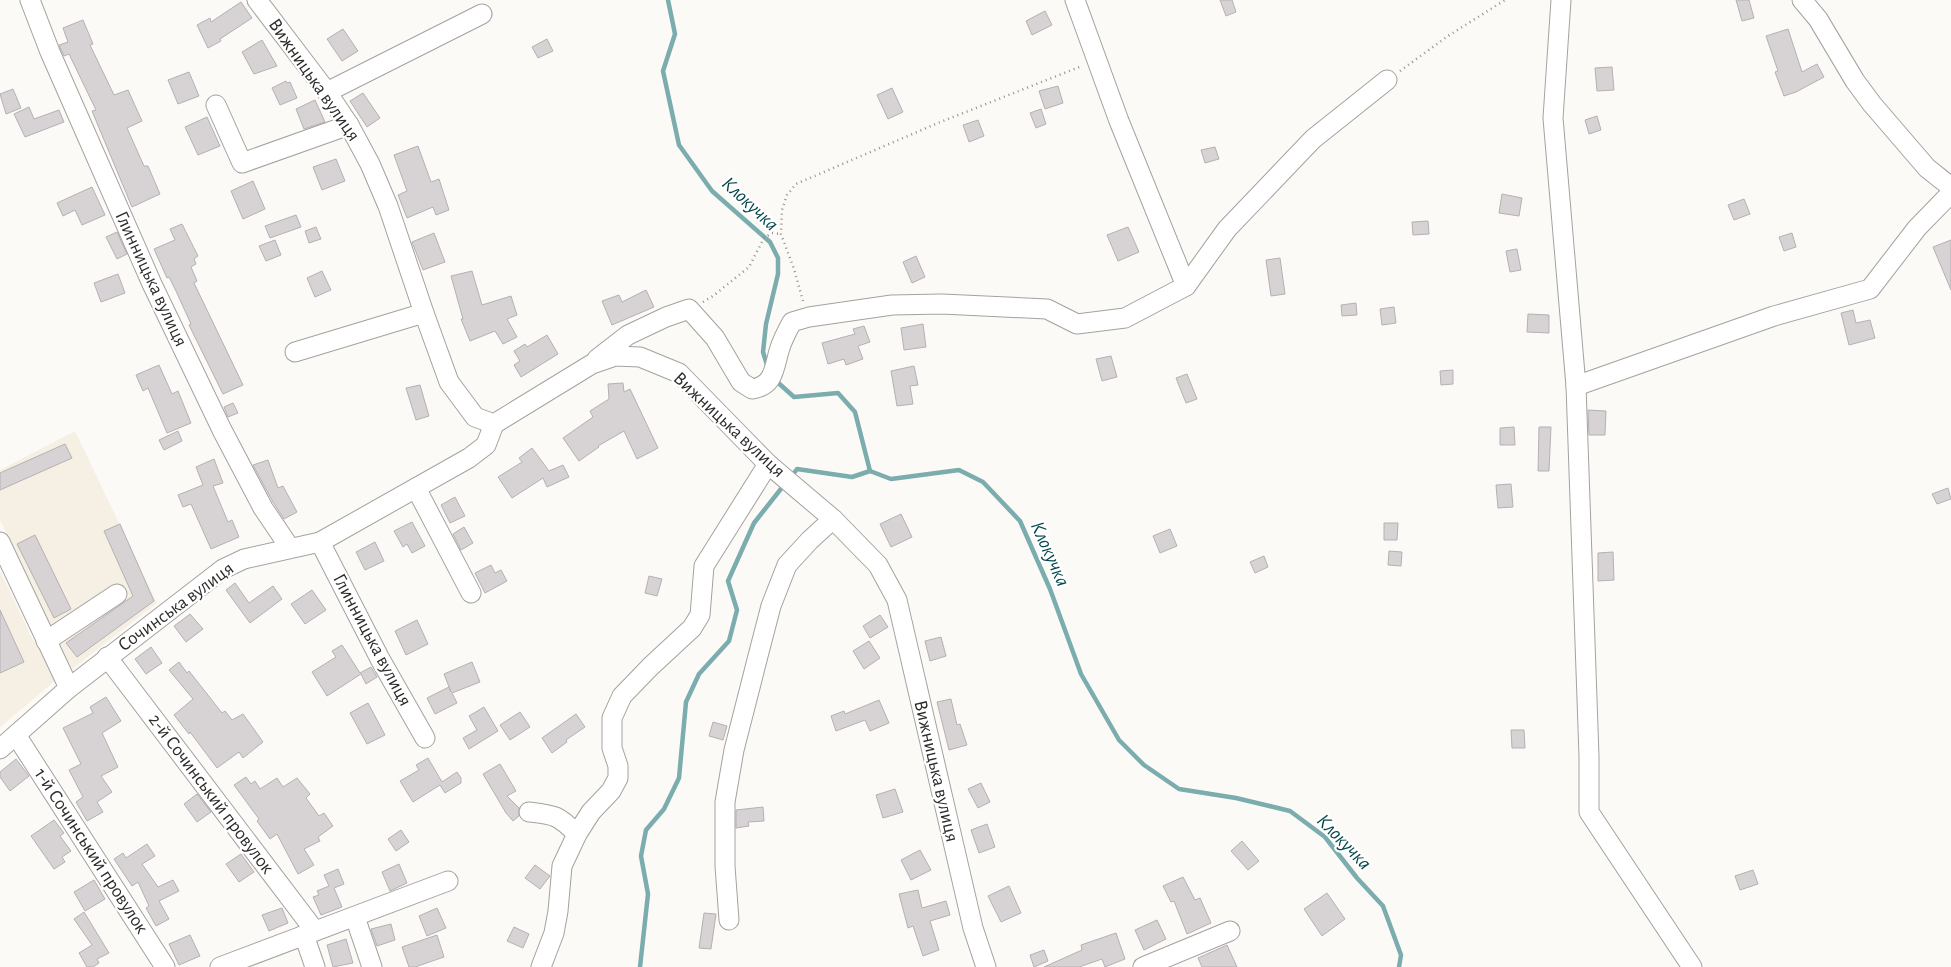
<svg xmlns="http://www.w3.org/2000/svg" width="1951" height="967" viewBox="0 0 1951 967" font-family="'Alegreya Sans',sans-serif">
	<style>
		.built { fill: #f5efe4 }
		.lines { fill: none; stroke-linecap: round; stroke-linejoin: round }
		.stream { stroke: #7bacae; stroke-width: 4.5 }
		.building { fill: #d7d3d5; stroke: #b5b0b3 }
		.minor-casing { stroke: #a4a29e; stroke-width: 21 }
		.path { stroke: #91908d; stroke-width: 2.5; stroke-dasharray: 1 4; stroke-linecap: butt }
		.minor { stroke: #fff; stroke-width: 19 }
		.labels { text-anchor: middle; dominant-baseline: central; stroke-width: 4.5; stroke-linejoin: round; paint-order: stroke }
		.street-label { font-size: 19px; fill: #2c2c2a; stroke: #fff }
		.water-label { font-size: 20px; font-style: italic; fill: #04474a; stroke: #fff }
	</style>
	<rect width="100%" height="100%" fill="#fcfaf6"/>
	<g class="built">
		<polygon points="75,431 157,603 72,669 0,520 0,470"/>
		<polygon points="0,571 32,638 58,678 0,727"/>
	</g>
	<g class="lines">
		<g class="stream">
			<polyline points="668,0 675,34 663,71 679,145 712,191 770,242 778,258 778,274 766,324 763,352 768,368"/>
			<polyline points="774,379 794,397 838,393 855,412 870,471 891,479 959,470 983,482 1020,521 1050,589 1081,674 1119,740 1144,765 1179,789 1236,798 1290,811 1325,837 1357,878 1383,906 1401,955 1399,967"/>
			<polyline points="791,477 797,469 852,477 870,471"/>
			<polyline points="640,967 648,894 641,856 646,830 664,809 679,778 686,702 699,674 729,641 737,610 728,581 754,523 784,485"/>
		</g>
	</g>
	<g class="building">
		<polygon points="1220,0 1232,0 1236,12 1226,16"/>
		<polygon points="1736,0 1749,0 1754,18 1742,21"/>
		<polygon points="241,2 252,18 220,39 221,41 208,48 197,25 210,18 211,22"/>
		<polygon points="1045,11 1052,25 1032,35 1026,21"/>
		<polygon points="83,20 93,44 90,45 114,95 128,90 142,121 127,128 144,166 148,166 160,194 132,207 92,111 96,110 69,54 64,56 59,45 68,42 63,28"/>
		<polygon points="343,29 358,51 342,61 327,39"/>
		<polygon points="1788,29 1802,72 1817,64 1824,77 1796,92 1784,96 1775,72 1778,71 1766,36"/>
		<polygon points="547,39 553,51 538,58 532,47"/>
		<polygon points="262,40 277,66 254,74 242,52"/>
		<polygon points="1612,67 1614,90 1597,91 1595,68"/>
		<polygon points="189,72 199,96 178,104 168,80"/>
		<polygon points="286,81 287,83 290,82 297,98 280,105 272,88"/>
		<polygon points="1058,86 1063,103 1045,109 1039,91"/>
		<polygon points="892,88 903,112 888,119 877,95"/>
		<polygon points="13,89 21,108 6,114 0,94"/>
		<polygon points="363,93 380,118 367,127 350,101"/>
		<polygon points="315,100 325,122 304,129 296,109"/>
		<polygon points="29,107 34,119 59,110 64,122 25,137 14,114"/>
		<polygon points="1041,109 1046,124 1036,128 1030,113"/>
		<polygon points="1597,116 1601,130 1589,134 1585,120"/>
		<polygon points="207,117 220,146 198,155 185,127"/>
		<polygon points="978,120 984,136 969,142 963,125"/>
		<polygon points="418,146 431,182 439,179 449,210 436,215 433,207 407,218 398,195 407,191 394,155"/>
		<polygon points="1215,147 1219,159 1205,163 1201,150"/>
		<polygon points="336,159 345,181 322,190 313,167"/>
		<polygon points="253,181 265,209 243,219 231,191"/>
		<polygon points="92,187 105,215 82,225 75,210 63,216 57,203"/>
		<polygon points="1502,194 1522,198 1519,216 1499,213"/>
		<polygon points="1744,199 1750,214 1734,220 1728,205"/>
		<polygon points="296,215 301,227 270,238 265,226"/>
		<polygon points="1428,221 1429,234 1413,235 1412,222"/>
		<polygon points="182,224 198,256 194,259 196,264 191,267 197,281 194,283 243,385 223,394 189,325 191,324 176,291 169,277 167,278 154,249 175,240 170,229"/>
		<polygon points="316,227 321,239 309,243 305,231"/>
		<polygon points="1128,227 1139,252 1118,261 1107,235"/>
		<polygon points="117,232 127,254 117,259 106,237"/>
		<polygon points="434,233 445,262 423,270 412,242"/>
		<polygon points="1792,233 1796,247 1784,251 1779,237"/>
		<polygon points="275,240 281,255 266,261 259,246"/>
		<polygon points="1951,240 1951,290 1933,247"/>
		<polygon points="1517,249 1521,270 1510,272 1506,251"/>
		<polygon points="916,256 925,277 912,283 903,262"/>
		<polygon points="1280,258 1285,294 1271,296 1266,260"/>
		<polygon points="322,271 331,290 315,297 307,278"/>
		<polygon points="472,271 482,305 511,296 517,315 507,319 517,337 503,344 495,331 470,341 461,319 463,319 451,276"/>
		<polygon points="118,274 125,293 101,302 94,283"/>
		<polygon points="646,290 654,307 612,325 602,301 619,295 622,302"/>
		<polygon points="1356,303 1357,315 1342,316 1341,305"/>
		<polygon points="1394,307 1396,323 1382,325 1380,309"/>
		<polygon points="1853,310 1856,323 1870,320 1875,338 1849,345 1841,313"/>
		<polygon points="1528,314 1549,315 1549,333 1527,332"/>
		<polygon points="923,324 926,347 904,350 901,328"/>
		<polygon points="864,326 870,342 858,346 863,359 846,365 844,359 828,364 822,343 855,334 853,329"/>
		<polygon points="547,335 558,354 521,377 514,365 520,361 514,351 525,344 527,347"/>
		<polygon points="1111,356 1117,377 1102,381 1096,359"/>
		<polygon points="159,365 172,394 178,391 191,423 167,433 148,388 143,391 136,375"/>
		<polygon points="914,366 918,385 910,386 913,404 897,406 891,371"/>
		<polygon points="1453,370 1453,384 1441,385 1440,371"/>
		<polygon points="1187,374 1197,399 1186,403 1176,378"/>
		<polygon points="623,383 624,392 630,389 658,448 637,459 624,431 598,446 599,447 579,461 563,438 593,417 590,411 609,399 608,384"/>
		<polygon points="420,385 429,416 416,420 406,388"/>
		<polygon points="233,403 238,413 228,417 224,407"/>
		<polygon points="1588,410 1606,411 1605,435 1589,435"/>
		<polygon points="1514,427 1515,445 1500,445 1500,428"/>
		<polygon points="1539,427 1551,427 1549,471 1538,471"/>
		<polygon points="178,431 182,441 164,450 159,440"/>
		<polygon points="65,444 72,458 0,490 0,473"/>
		<polygon points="532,448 549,471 563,465 569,477 547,487 543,478 512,498 498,477 522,462 519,458"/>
		<polygon points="214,459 223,483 213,486 228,522 232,520 239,537 211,549 191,504 183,507 178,495 203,485 196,467"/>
		<polygon points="268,460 278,488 283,486 297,512 284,519 273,502 253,465"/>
		<polygon points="1511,484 1513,507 1498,508 1496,485"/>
		<polygon points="1948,488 1951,499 1937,504 1932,494"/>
		<polygon points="455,497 465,516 450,523 441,505"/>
		<polygon points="901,514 912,537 891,547 880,524"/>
		<polygon points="412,522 425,546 412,553 407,544 403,547 394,531"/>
		<polygon points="1384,523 1398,523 1397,540 1384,540"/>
		<polygon points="120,524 154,601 77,657 66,643 133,596 104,531"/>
		<polygon points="464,527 473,543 461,550 453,534"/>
		<polygon points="1170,529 1177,546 1160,553 1153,536"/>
		<polygon points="35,535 71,609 54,618 17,544"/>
		<polygon points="375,542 384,561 365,570 356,552"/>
		<polygon points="1389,551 1402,552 1401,566 1388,565"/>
		<polygon points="1613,552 1614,580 1598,581 1598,553"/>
		<polygon points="1264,556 1268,567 1255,573 1250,562"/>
		<polygon points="491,565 495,573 501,570 507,581 485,593 475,573"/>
		<polygon points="649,576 662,579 657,596 645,593"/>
		<polygon points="235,583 249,603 273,586 282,599 250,623 226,590"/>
		<polygon points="312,590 326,610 305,624 291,604"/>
		<polygon points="0,610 24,662 0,673"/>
		<polygon points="190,614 203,629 186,642 174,626"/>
		<polygon points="880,615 888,627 870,638 863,626"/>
		<polygon points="417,620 428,644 406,655 395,631"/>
		<polygon points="941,637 946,656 930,661 925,641"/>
		<polygon points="869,641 880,658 864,669 853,651"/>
		<polygon points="342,645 360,673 371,667 377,677 366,684 361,674 327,696 312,672 336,657 332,651"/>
		<polygon points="151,647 162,663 146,674 135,659"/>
		<polygon points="179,662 187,673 189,671 222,713 225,711 232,720 243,714 263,742 243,758 239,752 217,768 190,732 189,734 174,715 193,699 169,670"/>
		<polygon points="472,662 480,682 452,693 457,703 435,714 427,698 449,687 451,692 444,674"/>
		<polygon points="106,697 121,721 102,733 118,767 101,776 112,792 97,802 103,812 87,821 76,802 83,797 69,770 81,764 63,728 93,713 90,707"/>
		<polygon points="951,699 957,725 960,724 967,745 949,750 937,702"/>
		<polygon points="879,700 889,723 870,731 865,720 836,731 831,716 844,711 845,714"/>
		<polygon points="368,703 385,735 367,744 350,713"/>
		<polygon points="484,707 498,731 469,749 463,738 477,730 469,716"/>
		<polygon points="520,712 530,727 510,740 500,725"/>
		<polygon points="576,714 585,727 566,740 567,742 552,753 542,738"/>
		<polygon points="713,722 727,726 723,740 709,736"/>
		<polygon points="1511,730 1524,730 1525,748 1512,748"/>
		<polygon points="428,758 442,782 457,772 461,778 461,783 445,793 440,785 413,802 400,781 419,770 416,765"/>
		<polygon points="16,759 29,776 10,791 0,777 0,772"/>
		<polygon points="500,764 516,791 507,796 519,808 519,816 513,821 506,813 483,774"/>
		<polygon points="246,777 251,784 255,781 260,789 277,778 283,787 297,778 310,794 306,798 319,816 324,813 333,826 318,837 320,841 304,849 314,865 298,874 277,834 270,839 257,821 259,819 234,785"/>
		<polygon points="981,783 990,802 978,808 968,789"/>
		<polygon points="895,789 903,812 883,818 876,795"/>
		<polygon points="197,794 211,812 197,822 184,804"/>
		<polygon points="763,807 764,821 748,822 749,826 736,828 736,810"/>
		<polygon points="54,820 64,833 60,836 71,851 62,857 65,862 54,869 31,836"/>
		<polygon points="987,824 995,847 979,853 971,830"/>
		<polygon points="401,830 409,842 396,851 388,839"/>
		<polygon points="1242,841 1259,861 1248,870 1231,851"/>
		<polygon points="147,844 155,856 142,864 158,887 173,880 179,891 159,901 169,919 156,926 146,908 149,906 138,882 132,886 114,859 123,853 126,858"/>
		<polygon points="920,850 931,870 911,880 901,860"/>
		<polygon points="241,854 254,872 239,882 226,864"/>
		<polygon points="399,864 407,883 390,891 382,872"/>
		<polygon points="535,865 550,876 540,889 525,878"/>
		<polygon points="338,869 344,884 334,888 342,907 321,915 313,897 319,895 317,891 329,886 324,875"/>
		<polygon points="1753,870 1758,884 1740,890 1735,876"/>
		<polygon points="1183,877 1195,900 1200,898 1211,923 1187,934 1174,901 1171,902 1163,886"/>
		<polygon points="94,880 105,899 85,911 74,892"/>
		<polygon points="1009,886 1021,913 1001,922 988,896"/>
		<polygon points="918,890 922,908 946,901 950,915 930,921 939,950 923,956 913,926 908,928 899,894"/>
		<polygon points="1327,893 1345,919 1322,936 1304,909"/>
		<polygon points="282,908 288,923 269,931 262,915"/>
		<polygon points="437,908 446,928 427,936 419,916"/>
		<polygon points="84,912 109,953 97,959 99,963 93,967 87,967 79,953 92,945 74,919"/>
		<polygon points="704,913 716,914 711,949 699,948"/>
		<polygon points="1157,920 1166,939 1144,950 1135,930"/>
		<polygon points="391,924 395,940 377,946 371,929"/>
		<polygon points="514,927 529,934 523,948 507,941"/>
		<polygon points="1116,933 1125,959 1105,967 1102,959 1079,967 1044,967 1082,950 1081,945"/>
		<polygon points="190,935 200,956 179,965 169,944"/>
		<polygon points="437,935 444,957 415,967 409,967 402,947"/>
		<polygon points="346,939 353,963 333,967 327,945"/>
		<polygon points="1227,945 1237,967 1202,967 1198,958"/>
		<polygon points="1044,950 1048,961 1034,967 1030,955"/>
	</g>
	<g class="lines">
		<g class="minor-casing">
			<g id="minor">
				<polyline points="30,0 50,52 152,284 222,430 263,508 290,548"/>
				<polyline points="257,0 327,92 349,125 370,164 388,206 424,313 449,382 475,417 494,424 592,364 615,356 640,357 679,373 768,464 833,519 878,565 897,600 973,928 986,967"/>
				<polyline points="1075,0 1119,121 1186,286"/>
				<polyline points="1561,0 1553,118 1576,386 1589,756 1589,812 1692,967"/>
				<polyline points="1802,0 1818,19 1855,81 1872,104 1927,168 1951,187"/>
				<polyline points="327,92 482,14"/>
				<polyline points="216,105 242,163 349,125"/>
				<polyline points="295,352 424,313"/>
				<path d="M597,359L628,335L666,317L689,309L715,338L741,382L752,389C774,386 774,368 779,351C782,340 787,331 792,322L809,317L892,305L942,304L1047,309L1077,324L1125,318L1186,286L1227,229L1313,139L1387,80"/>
				<polyline points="1576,386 1774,316 1870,289 1917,228 1951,193"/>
				<polyline points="416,488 471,593"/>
				<polyline points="0,542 69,688"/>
				<polyline points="320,542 380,659 425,738"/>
				<polyline points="46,641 117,594"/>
				<polyline points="107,657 315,931"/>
				<polyline points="16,735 165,967"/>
				<polyline points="0,749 69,688 223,569 244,559 320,542 469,458 486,445 494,424"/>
				<path d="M529,812C555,815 558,815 577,834"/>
				<polyline points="355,917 372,967"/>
				<polyline points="729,920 725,866 725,802 734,750 758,656 771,606 787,565 810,540 833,519"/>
				<polyline points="304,935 315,967"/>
				<polyline points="220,967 448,881"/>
				<polyline points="541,967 554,933 558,911 562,866 577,834 591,812 611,791 618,778 618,766 612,748 612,718 622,696 650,667 692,628 700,615 704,566 768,464"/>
				<polyline points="1143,967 1230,931"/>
			</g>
		</g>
		<g class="path">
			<polyline points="1400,71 1448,36 1505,0"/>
			<polyline points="803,301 794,269 781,234 782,210 787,195 796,184 938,123 1082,66"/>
			<polyline points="703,302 713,296 749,267 764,238 772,233 781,234"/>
		</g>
		<use href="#minor" class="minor"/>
	</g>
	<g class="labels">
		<g class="street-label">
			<text transform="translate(314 80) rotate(55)">Вижницька вулиця</text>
			<text transform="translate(151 279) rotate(65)">Глинницька вулиця</text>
			<text transform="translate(729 425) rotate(43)">Вижницька вулиця</text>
			<text transform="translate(176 607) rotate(-36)">Сочинська вулиця</text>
			<text transform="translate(372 640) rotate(62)">Глинницька вулиця</text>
			<text transform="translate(936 771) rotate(77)">Вижницька вулиця</text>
			<text transform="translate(211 794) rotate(53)">2-й Сочинський провулок</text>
			<text transform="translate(91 851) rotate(57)">1-й Сочинський провулок</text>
		</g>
		<g class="water-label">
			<text transform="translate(750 204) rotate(43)">Клокучка</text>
			<text transform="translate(1050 554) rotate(66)">Клокучка</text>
			<text transform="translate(1344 842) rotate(46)">Клокучка</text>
		</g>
	</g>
</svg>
